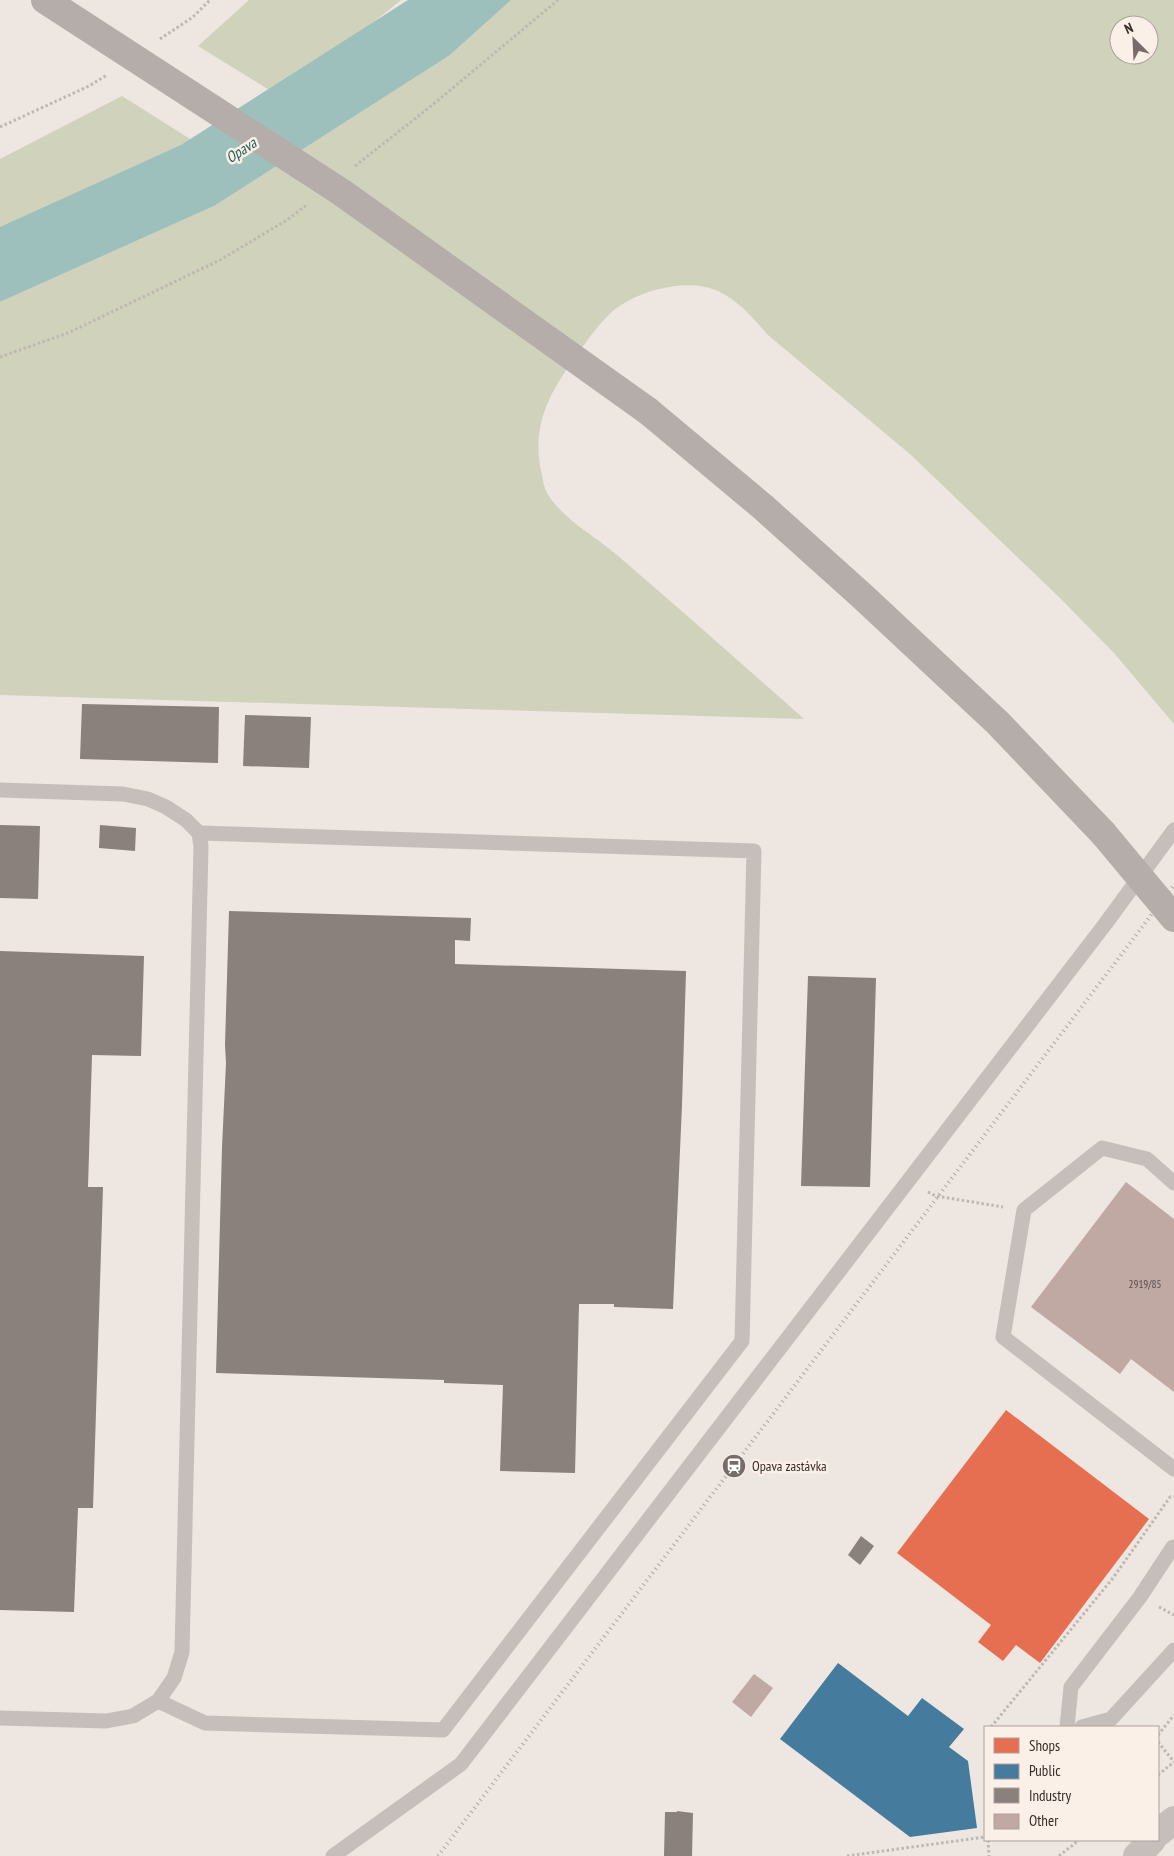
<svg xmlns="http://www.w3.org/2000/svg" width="1174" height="1856" viewBox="0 0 1174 1856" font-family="'PT Sans Narrow',sans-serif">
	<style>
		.green { fill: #d0d2bb; fill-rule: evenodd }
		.water { fill: #9dc0bc }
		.shops { fill: #e76f51 }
		.public { fill: #457b9d }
		.industry { fill: #8a817c }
		.building { fill: #c0a8a3 }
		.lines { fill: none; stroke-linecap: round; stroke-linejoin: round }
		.path { stroke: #bfb7b2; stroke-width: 3; stroke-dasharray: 2.5 2.5; stroke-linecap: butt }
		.lane { stroke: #c6beba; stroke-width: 15 }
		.street { stroke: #c6beba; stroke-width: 28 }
		.primary { stroke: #b5ada9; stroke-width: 28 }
		.rail { stroke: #aea7a4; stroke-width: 4; stroke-dasharray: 1 4; stroke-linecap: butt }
		.primary-bridge { stroke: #b5ada9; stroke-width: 28 }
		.labels { text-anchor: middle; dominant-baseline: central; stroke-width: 5; stroke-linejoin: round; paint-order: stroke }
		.number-label { font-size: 11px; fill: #594a47 }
		.poi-label { font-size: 14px; fill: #372b28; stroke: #faf0e8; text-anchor: start }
		.water-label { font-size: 15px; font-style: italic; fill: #1d5957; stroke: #faf0e8 }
	</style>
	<rect width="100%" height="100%" fill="#ede6e1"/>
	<g class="green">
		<polygon points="249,0 401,0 340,49 271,91 198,46"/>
		<path d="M511,0H1174V724L1114,653L1060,598L911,455L768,335C753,318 739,301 718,291C688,277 639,290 614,310C600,322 589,338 578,353C550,392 530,425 542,475C543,481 544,488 547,493C563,520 594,535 617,555C680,609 742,664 804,719L0,695V302L214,206L450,55ZM1119,25H1149V55H1119Z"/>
		<polygon points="122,96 198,144 0,234 0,159"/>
	</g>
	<polygon class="water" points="408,0 511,0 450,55 214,206 0,302 0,227 181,145"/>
	<polygon class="shops" points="1006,1410 1149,1519 1040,1663 1016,1645 1003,1661 978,1642 991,1625 897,1553"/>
	<polygon class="public" points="838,1663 908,1716 922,1698 964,1729 949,1747 968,1761 977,1828 910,1837 780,1739"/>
	<g class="industry">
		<polygon points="82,704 219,707 218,763 80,759"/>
		<polygon points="245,715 311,717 309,768 243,766"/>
		<polygon points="0,825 40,826 38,899 0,898"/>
		<polygon points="100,825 136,828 135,851 99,848"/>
		<polygon points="229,911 471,918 470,941 455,940 455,964 686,971 682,1105 673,1309 614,1307 614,1304 579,1304 575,1473 500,1471 503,1385 444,1383 444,1380 216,1373 222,1147 226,1063 225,1045"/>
		<polygon points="0,951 144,956 141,1056 92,1055 88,1187 103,1187 93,1508 78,1508 74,1612 0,1610"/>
		<polygon points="808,976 876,978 870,1187 801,1186"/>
		<polygon points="861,1536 874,1546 860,1565 848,1555"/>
		<polygon points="677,1811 693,1813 692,1856 664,1856 665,1812 677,1812"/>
	</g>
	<g class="building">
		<polygon points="1126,1182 1174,1219 1174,1392 1131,1359 1120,1374 1031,1307"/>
		<polygon points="754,1674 773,1688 751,1717 732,1702"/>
	</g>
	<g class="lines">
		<g class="path">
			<polyline points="160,39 193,17 210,0"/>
			<polyline points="0,127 89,86 107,75"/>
			<polyline points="355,166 436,102 558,0"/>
			<polyline points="0,357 68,333 220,260 287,220 308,204"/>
			<polyline points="928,1192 936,1196 1003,1207"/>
			<polyline points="1159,1607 1174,1615"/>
			<polyline points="991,1727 1113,1578 1170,1497 1174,1497"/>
			<polyline points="1158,1735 1174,1715"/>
			<polyline points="1158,1742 1174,1762"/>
			<polyline points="1158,1775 1174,1762"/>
			<polyline points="988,1840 989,1856"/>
			<polyline points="847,1856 985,1837"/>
			<polyline points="1059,1856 1079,1840"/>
		</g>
		<g class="lane">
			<polyline points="0,790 123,794 148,799 166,807 186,820 199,833 201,846 182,1652 174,1678 158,1701 133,1716 106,1721 0,1718"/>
			<polyline points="1174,1183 1147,1159 1102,1148 1024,1210 1003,1337 1174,1469"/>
			<polyline points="158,1701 205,1723 443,1730 742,1341 754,851 199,833"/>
			<polyline points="1067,1727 1071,1687 1140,1597 1173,1547"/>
			<polyline points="1082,1727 1111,1719 1174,1650"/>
			<polyline points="333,1856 461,1764 1106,923 1174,830"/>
		</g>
		<g class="street">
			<polyline points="1158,1833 1174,1820"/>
			<polyline points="1137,1856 1152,1840"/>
		</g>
		<polyline class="primary" points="648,411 763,507 861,595 998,723 1103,833"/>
		<polyline class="rail" points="438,1856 1174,885"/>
		<g class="primary-bridge">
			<polyline points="45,0 341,192 648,411"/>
			<polyline points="1103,833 1174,918"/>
		</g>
	</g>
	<defs>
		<g id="station-disc" transform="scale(1.25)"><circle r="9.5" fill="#776c69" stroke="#faf0e8"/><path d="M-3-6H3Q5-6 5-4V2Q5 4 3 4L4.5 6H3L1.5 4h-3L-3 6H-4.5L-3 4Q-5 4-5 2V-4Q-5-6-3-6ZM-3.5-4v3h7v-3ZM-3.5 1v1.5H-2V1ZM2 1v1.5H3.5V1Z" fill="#fff"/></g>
	</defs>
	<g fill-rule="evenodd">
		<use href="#station-disc" x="734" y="1466"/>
	</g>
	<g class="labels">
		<g class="number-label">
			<text x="1145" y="1284">2919/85</text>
		</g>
		<g class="poi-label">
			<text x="752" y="1466">Opava zastávka</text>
		</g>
		<g class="water-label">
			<text transform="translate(241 150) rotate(-33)">Opava</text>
		</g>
	</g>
	<rect x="984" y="1726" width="175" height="115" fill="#faf0e8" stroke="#aca19b"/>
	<rect x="994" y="1738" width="25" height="15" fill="#e76f51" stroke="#aca19b"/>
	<text x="1029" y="1751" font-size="15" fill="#372b28">Shops</text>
	<rect x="994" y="1764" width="25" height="15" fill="#457b9d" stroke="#aca19b"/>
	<text x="1029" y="1776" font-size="15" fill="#372b28">Public</text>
	<rect x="994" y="1788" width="25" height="15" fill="#8a817c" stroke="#aca19b"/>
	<text x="1029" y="1801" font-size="15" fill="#372b28">Industry</text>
	<rect x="994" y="1814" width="25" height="15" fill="#c0a8a3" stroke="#aca19b"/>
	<text x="1029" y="1826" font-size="15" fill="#372b28">Other</text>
	<g transform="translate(1134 40) rotate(336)"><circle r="24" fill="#faf0e8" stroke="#aca19b"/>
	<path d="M0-4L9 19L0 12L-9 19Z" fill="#776c69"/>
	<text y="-8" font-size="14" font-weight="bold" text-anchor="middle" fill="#372b28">N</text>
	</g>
</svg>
